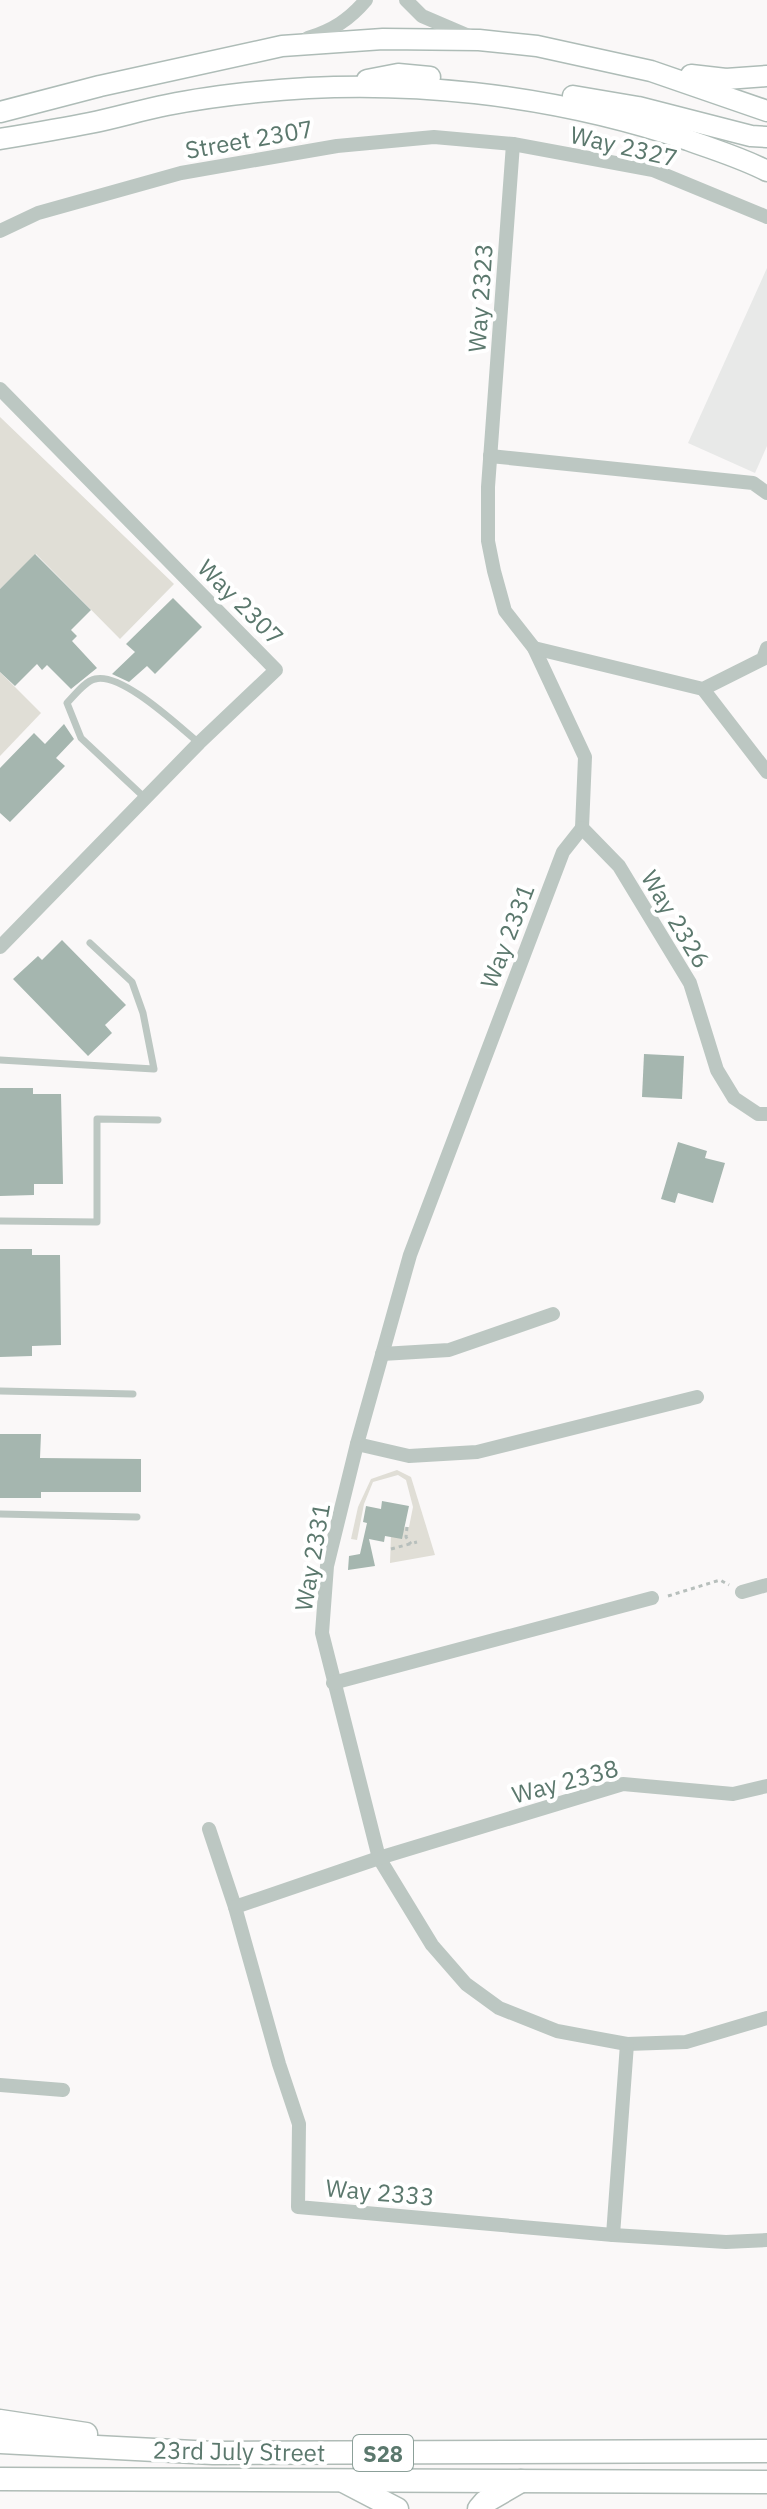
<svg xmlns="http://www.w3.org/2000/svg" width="767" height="2509" viewBox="0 0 767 2509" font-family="'IBM Plex Sans',sans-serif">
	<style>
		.built { fill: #e8e9e8 }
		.green { fill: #e0ded6 }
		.building { fill: #a5b6af }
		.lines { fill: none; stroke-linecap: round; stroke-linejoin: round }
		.secondary-casing { stroke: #aebcb7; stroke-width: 23 }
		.primary-casing { stroke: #b0bcb7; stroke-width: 25 }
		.path { stroke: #b7bfbc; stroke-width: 3; stroke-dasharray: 4 4; stroke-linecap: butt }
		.service { stroke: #bcc7c2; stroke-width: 7 }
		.minor { stroke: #bcc7c2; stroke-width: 14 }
		.secondary { stroke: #fff; stroke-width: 20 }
		.primary { stroke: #fff; stroke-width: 22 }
		.labels { text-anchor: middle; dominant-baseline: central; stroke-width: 8; stroke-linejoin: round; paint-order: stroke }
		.shield { fill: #fff; stroke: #8ca099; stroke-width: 2 }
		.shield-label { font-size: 22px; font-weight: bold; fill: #5b786d }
		.street-label { font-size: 24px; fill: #5b786d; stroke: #fff }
	</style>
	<rect width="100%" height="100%" fill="#faf8f8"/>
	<polygon class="built" points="767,268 767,446 755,473 688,443"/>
	<g class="green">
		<polygon points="0,417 174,584 120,639 36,554 0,589"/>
		<polygon points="0,672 41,713 0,756"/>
		<polygon points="397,1470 411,1477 435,1555 390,1563 391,1535 400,1537 405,1527 409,1527 413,1507 406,1480 398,1475 373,1482 364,1504 357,1540 351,1539 358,1507 371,1479"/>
	</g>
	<g class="building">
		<polygon points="35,554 91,610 71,630 77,636 72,641 97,668 71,689 47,665 42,670 37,664 15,686 0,672 0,589"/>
		<polygon points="173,598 202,627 155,674 147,666 129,682 112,674 135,652 126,644"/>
		<polygon points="64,724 74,739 56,758 65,766 10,822 0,813 0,768 34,733 45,744"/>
		<polygon points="62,940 126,1005 105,1025 112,1033 88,1056 13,979 38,956 42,960"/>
		<polygon points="644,1054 684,1056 682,1099 642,1097"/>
		<polygon points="0,1088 33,1088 33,1094 61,1094 63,1184 34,1184 34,1195 0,1196"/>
		<polygon points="678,1142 707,1151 705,1158 725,1163 713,1203 678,1193 675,1203 661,1199"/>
		<polygon points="0,1249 32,1249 32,1255 60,1255 61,1345 32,1346 32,1356 0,1357"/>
		<polygon points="0,1434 41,1434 40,1458 141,1459 141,1492 41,1492 41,1498 0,1498"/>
		<polygon points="382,1501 409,1506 402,1539 385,1536 384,1542 369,1539 375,1566 348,1570 349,1556 360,1554 367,1523 363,1522 366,1506 381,1509"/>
	</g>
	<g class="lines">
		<g class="secondary-casing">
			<g id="secondary">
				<polyline points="691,75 726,79 767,76"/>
				<polyline points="367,80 398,74 430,77"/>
				<polyline points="573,96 638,107 751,136 767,137"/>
				<polyline points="0,112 100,86 282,46 383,39 479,40 537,46 651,71 767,111"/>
				<path d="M0,139C30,134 60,129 90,123C116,118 141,110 167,105C196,99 227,95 257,92C400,77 552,94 688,140C715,150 742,158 767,171"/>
			</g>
		</g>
		<g class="primary-casing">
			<g id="primary">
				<polyline points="0,2421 86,2434"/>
				<polyline points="0,2442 213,2453 767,2451"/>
				<polyline points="0,2479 767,2482"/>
				<polyline points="345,2482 397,2509"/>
				<polyline points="479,2509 485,2502 521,2481"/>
			</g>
		</g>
		<g class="path">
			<polyline points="407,1527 406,1537 411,1544"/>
			<polyline points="391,1549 417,1542"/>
			<polyline points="668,1596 720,1580 729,1585"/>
		</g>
		<g class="service">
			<path d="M145,798L81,738L67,703C74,696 85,681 95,679C122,672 178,726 199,743"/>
			<polyline points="0,1060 154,1069 143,1013 132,982 90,943"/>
			<polyline points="0,1221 97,1222 97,1119 158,1120"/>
			<polyline points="0,1391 133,1394"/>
			<polyline points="0,1514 137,1517"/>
		</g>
		<g class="minor">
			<polyline points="406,0 422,16 471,37"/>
			<path d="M308,38C333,30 349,20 366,0"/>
			<polyline points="513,144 488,487 488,541 494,571 505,611 534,648 585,757 582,828"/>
			<polyline points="0,231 38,213 181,173 337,146 434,137 513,144 653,170 767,217"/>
			<polyline points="0,389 276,670 199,743 0,947"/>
			<polyline points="490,456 753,483 767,493"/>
			<polyline points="534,648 703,689 763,659 767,648"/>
			<polyline points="703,689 767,772"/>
			<polyline points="582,828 563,852 410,1255 357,1444 327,1566 322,1633 379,1858 432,1945 466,1984 499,2008 557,2031 627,2044 686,2042 767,2018"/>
			<polyline points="582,828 619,866 690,983 717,1070 734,1098 758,1114 767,1114"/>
			<polyline points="382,1354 449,1350 553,1314"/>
			<polyline points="357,1444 409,1456 477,1452 697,1397"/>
			<polyline points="742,1592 767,1585"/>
			<polyline points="333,1683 652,1598"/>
			<polyline points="209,1829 235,1907 279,2064 299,2124 298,2207 613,2235 726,2242 767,2240"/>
			<polyline points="235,1907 379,1858 623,1784 733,1794 767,1786"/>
			<polyline points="0,2085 63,2090"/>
			<polyline points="613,2235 627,2044"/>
		</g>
		<use href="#secondary" class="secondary"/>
		<use href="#primary" class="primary"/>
	</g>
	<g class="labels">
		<rect class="shield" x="353" y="2435" width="60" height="36" rx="6"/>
		<g class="shield-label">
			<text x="383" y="2453">S28</text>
		</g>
		<g class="street-label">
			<text transform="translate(249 139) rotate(-10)">Street 2307</text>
			<text transform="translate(624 146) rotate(13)">Way 2327</text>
			<text transform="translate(480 298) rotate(-86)">Way 2323</text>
			<text transform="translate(241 602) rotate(45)">Way 2307</text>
			<text transform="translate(676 919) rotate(59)">Way 2326</text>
			<text transform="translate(507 936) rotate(-69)">Way 2331</text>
			<text transform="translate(312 1557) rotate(-80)">Way 2331</text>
			<text transform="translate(565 1781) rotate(-15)">Way 2338</text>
			<text transform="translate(380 2192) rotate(5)">Way 2333</text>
			<text transform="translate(239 2451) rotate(1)">23rd July Street</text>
		</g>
	</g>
</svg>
